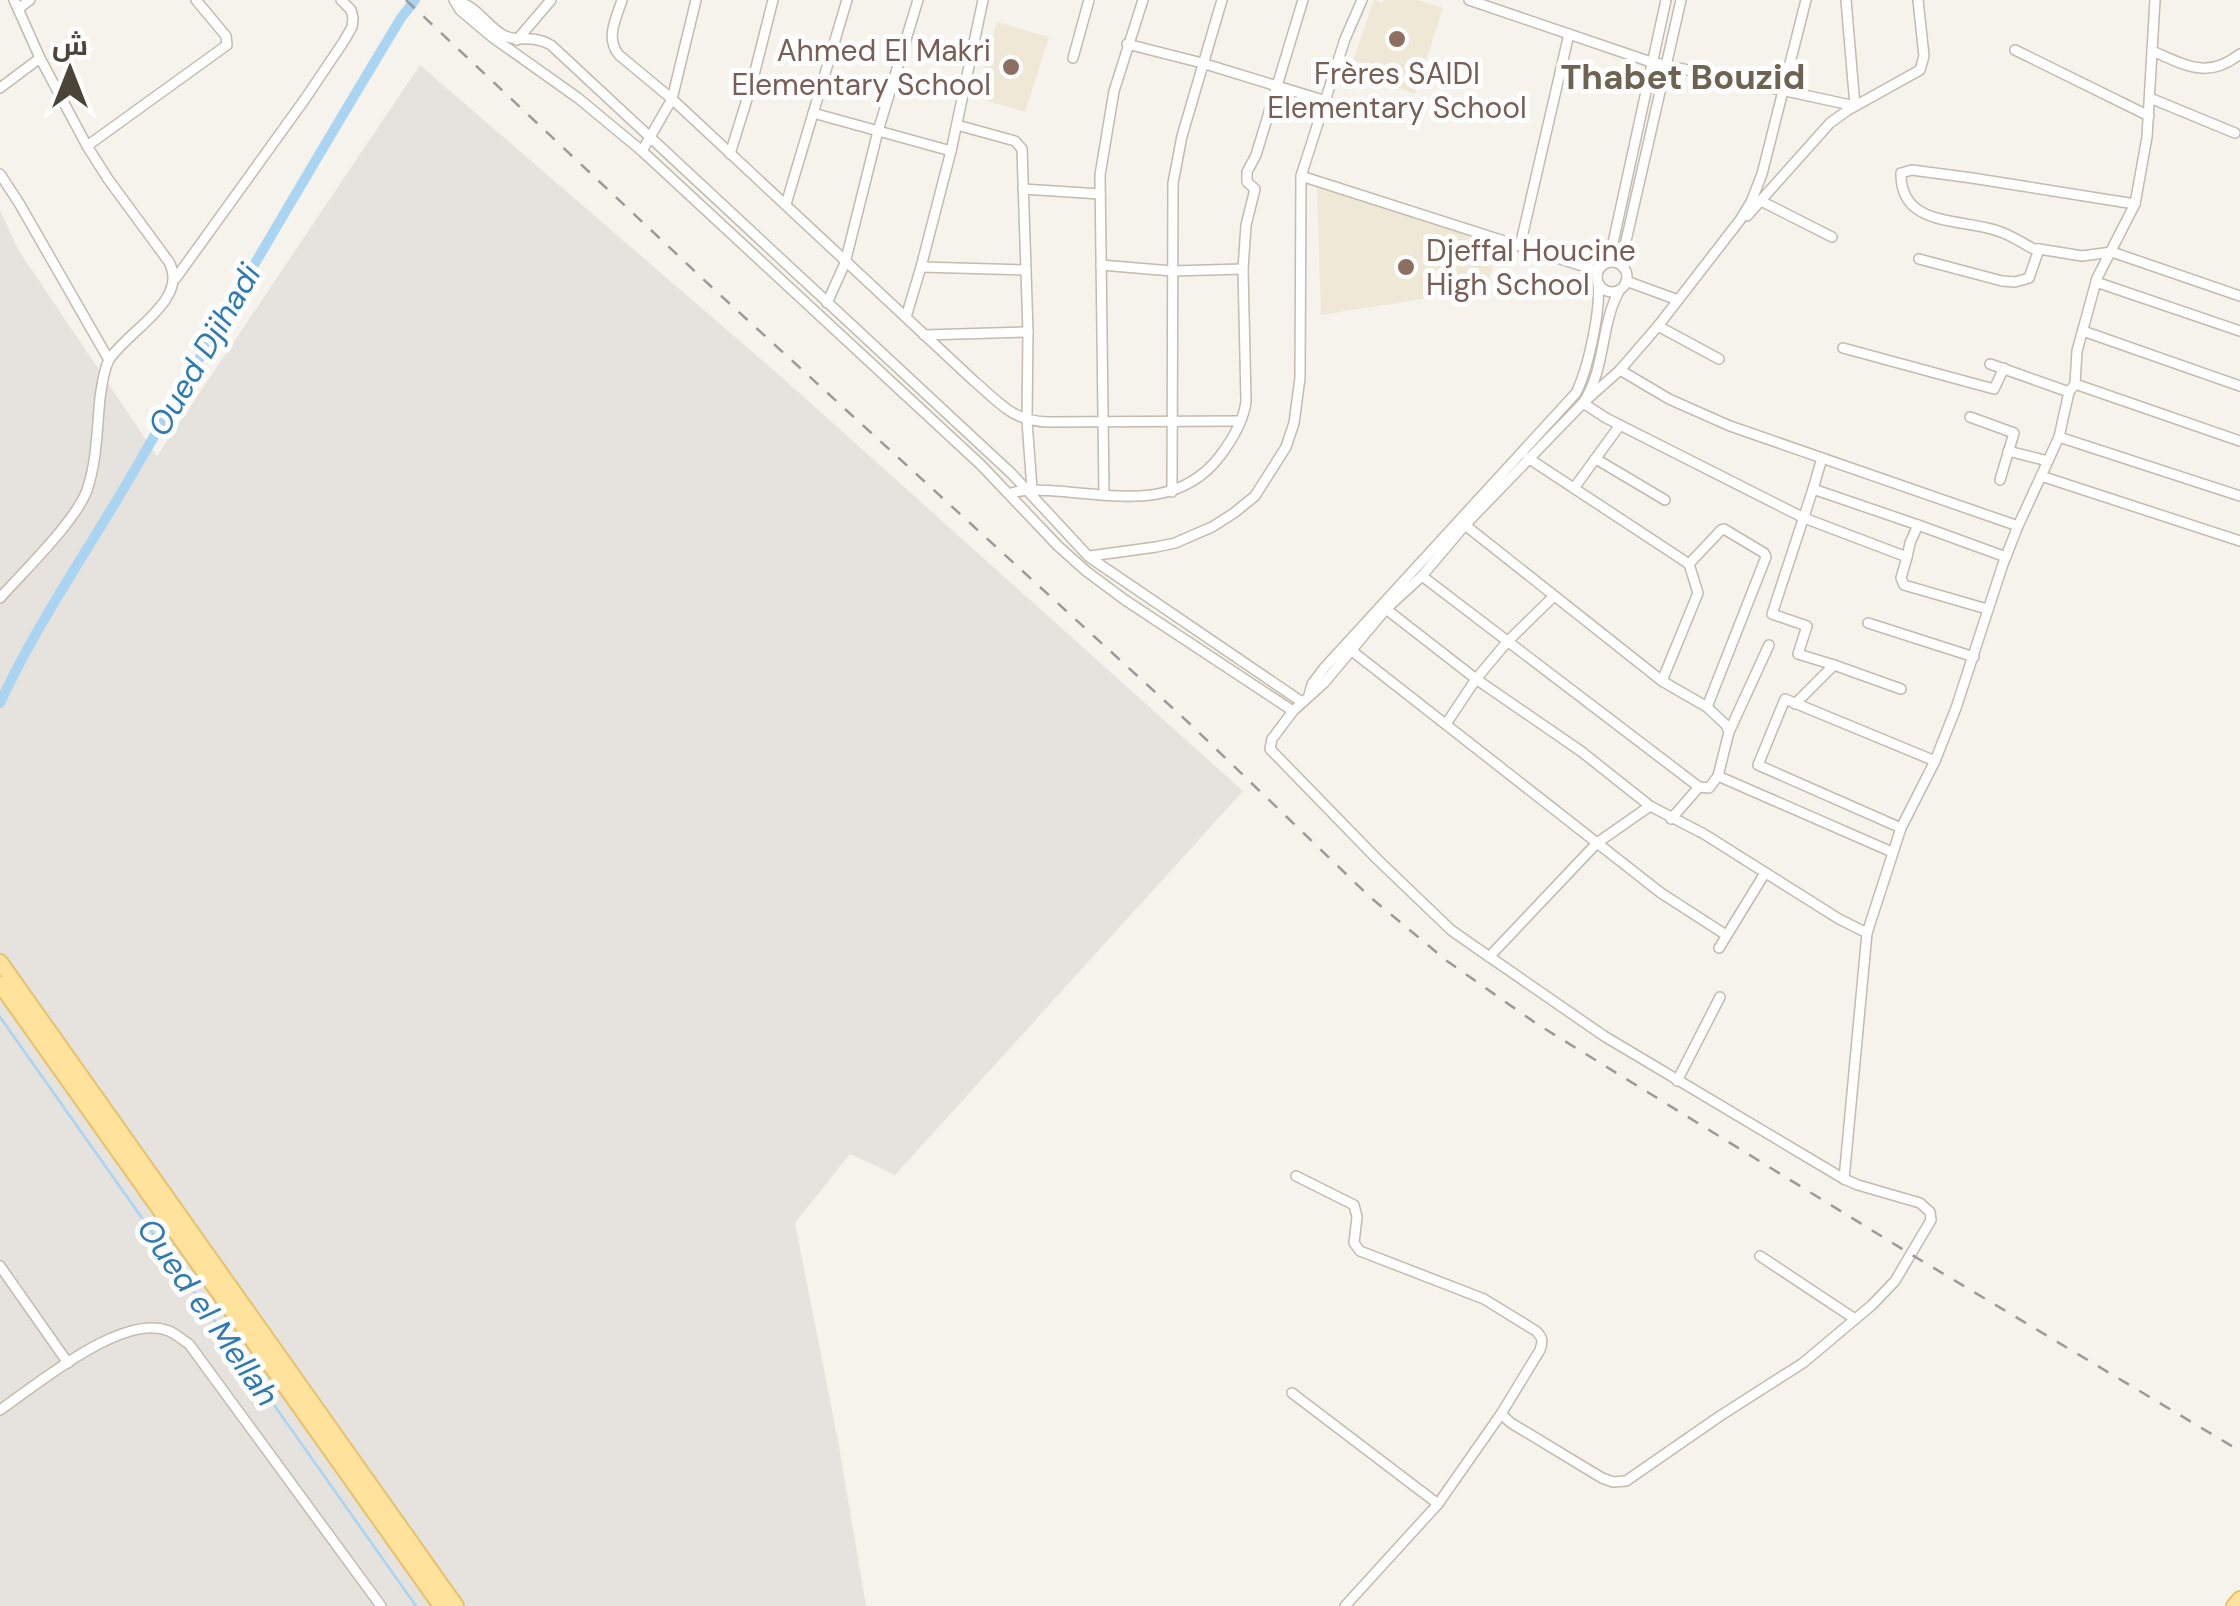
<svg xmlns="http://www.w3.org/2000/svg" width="2240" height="1606" viewBox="0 0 2240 1606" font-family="'DM Sans',Cairo,sans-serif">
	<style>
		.industrial { fill: #e6e2dd }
		.education { fill: #efe8d6 }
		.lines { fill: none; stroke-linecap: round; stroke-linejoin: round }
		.stream { stroke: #a9d4f2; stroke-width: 2.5 }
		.canal { stroke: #a9d4f2; stroke-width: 10 }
		.minor-casing { stroke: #c2bbae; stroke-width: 12 }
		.primary-casing { stroke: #e6c16a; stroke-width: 18 }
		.minor { stroke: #fff; stroke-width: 9 }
		.primary { stroke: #ffe39c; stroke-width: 14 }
		.rail { stroke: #9a9a9a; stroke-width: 2.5; stroke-dasharray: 12 12; stroke-linecap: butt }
		.education-dot { fill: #8d6e63; stroke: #fff; stroke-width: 4 }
		.labels { text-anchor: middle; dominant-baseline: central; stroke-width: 10; stroke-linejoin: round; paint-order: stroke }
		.education-label { font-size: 30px; fill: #785e54; stroke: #fff; text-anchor: end }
		.water-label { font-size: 32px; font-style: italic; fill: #2e7ab2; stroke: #fff }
		.quarter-label { font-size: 35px; font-weight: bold; fill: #6e6250; stroke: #fff }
	</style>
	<rect width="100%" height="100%" fill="#f6f3ec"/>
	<polygon class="industrial" points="420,65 786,381 1243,791 895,1175 850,1154 795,1223 839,1446 866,1606 0,1606 0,210 19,251 157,456"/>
	<g class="education">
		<polygon points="1374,0 1382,3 1384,0 1418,0 1443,8 1415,94 1350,70"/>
		<polygon points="997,22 1049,37 1025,112 975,97"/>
		<polygon points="1317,185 1499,245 1486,289 1321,315"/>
	</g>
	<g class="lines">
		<polyline class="stream" points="0,1017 416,1606"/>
		<path class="canal" d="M0,703C36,625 86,553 130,478C219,324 309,170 401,18L415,0"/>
		<g class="minor-casing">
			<g id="minor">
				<polyline points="14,0 40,58"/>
				<polyline points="454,0 460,10 492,37 578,98 642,151 981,465 1058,546 1086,571 1125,600 1293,711"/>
				<path d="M622,0C616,19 605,38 619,55L672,99L974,381C1000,403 1012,421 1048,422L1240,421"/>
				<polyline points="1469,0 1651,62 1855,106 1846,0"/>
				<polyline points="1806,0 1762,174 1751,202 1740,220 1658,326 1620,370 1583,403 1606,418 1804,518 1907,557 1910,543 1918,525 2006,557"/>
				<path d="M455,1C475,4 486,25 503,35C517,43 533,34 551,45L1012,474L1089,557L1302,702"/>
				<polyline points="18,9 30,0"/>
				<polyline points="517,40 551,0"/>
				<polyline points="1127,44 1202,63 1326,101"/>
				<polyline points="2015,50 2149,116"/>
				<path d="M2152,51C2186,65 2207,80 2240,54"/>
				<polyline points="1073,58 1089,0"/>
				<path d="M0,88L40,58L87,146L108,179L169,262C190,300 126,332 109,360C103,371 102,386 100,398C97,428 97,461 87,490C76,521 23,572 0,598"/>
				<polyline points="2150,98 2235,133"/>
				<polyline points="813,113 951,151"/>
				<polyline points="957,125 1015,141 1022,149 1028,332 1027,421 1032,489"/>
				<polyline points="87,146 227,45 226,36 196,0"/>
				<polyline points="642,151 672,99 696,0"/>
				<polyline points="730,154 752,83 773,0"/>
				<polyline points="0,174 19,203 109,360"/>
				<polyline points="1301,176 1598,271"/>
				<polyline points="1023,189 1100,194"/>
				<polyline points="1761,201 1832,237"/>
				<polyline points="786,204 847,0"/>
				<polyline points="1747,216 1830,123 1848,110 1920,70 1924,56 1918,0"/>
				<polyline points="1520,246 1569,34"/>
				<path d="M2039,249H2034C2022,243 2011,235 1998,231C1962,218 1900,228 1901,173L1912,170L1972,178L2135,204"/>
				<polyline points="1919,259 2002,281 2015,282 2029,278 2039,249 2082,256 2112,252 2240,296"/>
				<circle cx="1612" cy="277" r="15"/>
				<polyline points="1606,263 1611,252 1666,0"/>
				<polyline points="1101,265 1172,271 1243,269"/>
				<polyline points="921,267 1026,270"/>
				<polyline points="1623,267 1623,254 1681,0"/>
				<polyline points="176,278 305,99 344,41 352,27 353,18 351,10 341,0"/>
				<polyline points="1626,281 1678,300"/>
				<polyline points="2096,282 2240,331"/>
				<path d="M1619,291C1600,326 1606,369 1583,403L1465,525L1422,576L1386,609L1324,683L1293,711L1272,739L1270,749L1377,859L1451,930L1468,942L1604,1036L1844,1179"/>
				<polyline points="827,303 845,263 878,131 918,0"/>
				<polyline points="906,317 921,267 951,151 983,0"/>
				<polyline points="1658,326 1719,359"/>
				<polyline points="2083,331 2240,386"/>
				<polyline points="924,335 1028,332"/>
				<polyline points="1843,348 1994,389 2004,368"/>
				<polyline points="1990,364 2069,392"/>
				<polyline points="1620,370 1669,399 1730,426 2018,526"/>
				<polyline points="2075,384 2240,441"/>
				<polyline points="1970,417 2014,433 2000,480"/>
				<polyline points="2059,437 2240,496"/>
				<polyline points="2008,451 2048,461"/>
				<polyline points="1528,458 1689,564"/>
				<polyline points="1822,458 1813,489 1918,525"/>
				<polyline points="1596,459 1665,500"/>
				<polyline points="2041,476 2240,541"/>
				<polyline points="1574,488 1620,425"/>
				<polyline points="1813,489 1772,614 1807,626 1798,654 1834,665"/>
				<polyline points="1172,492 1173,183 1182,136 1222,0"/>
				<path d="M1009,494C1025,488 1039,490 1055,491C1115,495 1178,511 1220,456C1232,440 1244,421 1246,401L1243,269L1246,225L1255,189L1247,182V172L1256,155L1303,0"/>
				<polyline points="1104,494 1100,175 1114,91 1143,0"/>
				<polyline points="1465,525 1662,681 1707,707 1726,725 1729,732 1718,776"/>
				<polyline points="1090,556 1156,547 1175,543 1212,527 1234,513 1255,496 1286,447 1294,423 1300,378 1301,176 1345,39 1362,0"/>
				<polyline points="1907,557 1901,578 1904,585 1987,609"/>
				<polyline points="1422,576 1699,787 1709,788 1718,776 1892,852"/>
				<polyline points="1386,609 1476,679 1582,752 1650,806 1704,834 1839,919 1867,933"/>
				<polyline points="1868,623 1974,657"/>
				<polyline points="1352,651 1661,893 1726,935"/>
				<polyline points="1662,681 1698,593 1689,564 1721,530 1724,529 1764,553 1766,557 1707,707"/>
				<path d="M1309,695L1312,684L1325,667L1576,393C1588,369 1601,310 1598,284"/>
				<polyline points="1795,704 1834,665 1901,689"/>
				<polyline points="1446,724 1476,679 1507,642 1554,596"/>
				<polyline points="1729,732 1769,645"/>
				<polyline points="1671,819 1699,787"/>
				<polyline points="1901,828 1758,765 1785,699 1935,761"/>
				<polyline points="1719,948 1765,873"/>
				<polyline points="1489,957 1597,843 1650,806"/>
				<polyline points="1677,1081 1720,997"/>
				<path d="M1296,1176L1354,1205L1357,1217L1354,1243L1360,1251L1484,1299L1536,1331C1543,1338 1543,1341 1540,1350L1501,1414"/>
				<polyline points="1760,1256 1855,1319"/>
				<polyline points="0,1266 68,1363"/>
				<polyline points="1292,1393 1438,1504"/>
				<path d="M0,1410C38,1384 123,1312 169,1331C176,1334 183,1340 189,1344L381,1606"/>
				<polyline points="1345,1606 1438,1504 1501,1414 1511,1423 1602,1478 1613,1482 1626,1481 1720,1416 1803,1363 1872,1305 1895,1281 1931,1220 1930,1212 1920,1203 1858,1185 1844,1179 1867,933 1901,828 1935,761 1956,708 2003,564 2018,526 2059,437 2069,392 2075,384 2077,351 2097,278 2135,204 2147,137 2155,0"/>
			</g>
		</g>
		<g class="primary-casing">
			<g id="primary">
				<polyline points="0,962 456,1606"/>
				<polyline points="0,984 441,1606"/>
				<polyline points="2234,1606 2240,1599"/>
			</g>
		</g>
		<use href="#minor" class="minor"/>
		<use href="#primary" class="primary"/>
		<polyline class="rail" points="406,0 718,293 1189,723 1370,897 1447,961 1537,1024 1912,1255 2240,1451"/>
	</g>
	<g class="education-dot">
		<circle cx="1397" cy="39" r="10"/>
		<circle cx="1011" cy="67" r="10"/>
		<circle cx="1406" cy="267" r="10"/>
	</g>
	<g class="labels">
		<g class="education-label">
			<text x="991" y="50">Ahmed El Makri<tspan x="991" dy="34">Elementary School</tspan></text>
			<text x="1397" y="73" text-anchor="middle">Frères SAIDI<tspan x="1397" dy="34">Elementary School</tspan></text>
			<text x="1426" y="250" text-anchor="start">Djeffal Houcine<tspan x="1426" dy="34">High School</tspan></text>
		</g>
		<g class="water-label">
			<text transform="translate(204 350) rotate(-60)">Oued Djihadi</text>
			<text transform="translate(208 1312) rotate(55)">Oued el Mellah</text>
		</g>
		<g class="quarter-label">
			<text x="1683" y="77">Thabet Bouzid</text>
		</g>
	</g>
	<g transform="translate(70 70)" stroke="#ffffff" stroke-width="8" paint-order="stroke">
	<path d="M0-8L18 38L0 25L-18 38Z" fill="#4b4439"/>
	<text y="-15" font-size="28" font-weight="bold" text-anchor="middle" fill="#4b4439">ش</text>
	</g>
</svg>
